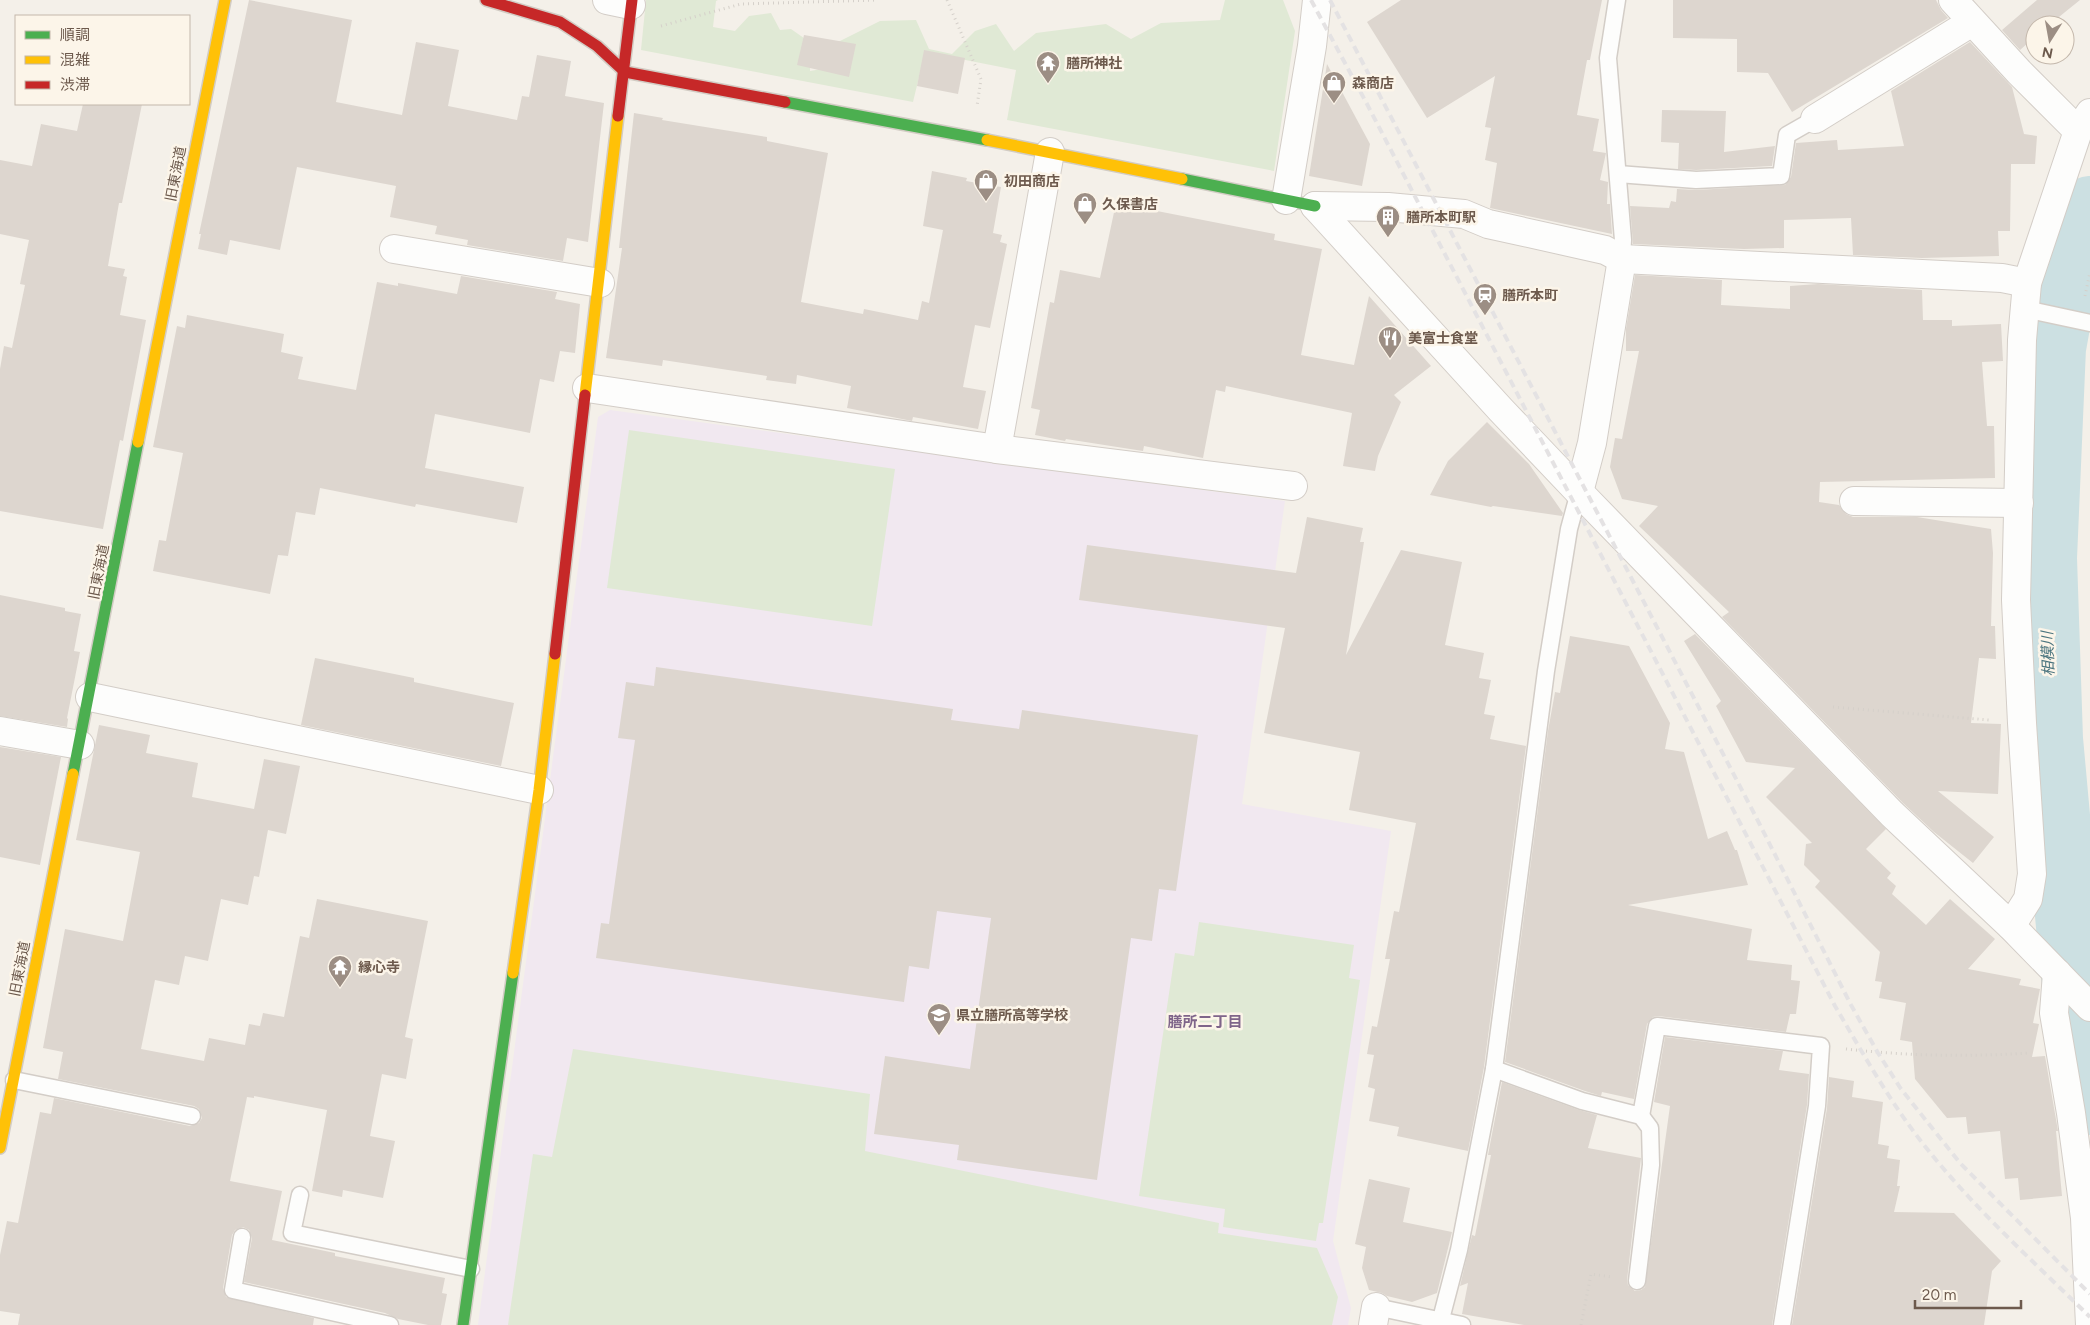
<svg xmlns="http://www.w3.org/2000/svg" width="2090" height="1325" viewBox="0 0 2090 1325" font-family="Figtree,'Noto Sans JP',sans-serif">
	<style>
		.education { fill: #f1e8f0 }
		.green { fill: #e0e9d5 }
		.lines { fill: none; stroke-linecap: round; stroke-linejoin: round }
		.river { stroke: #cce0e2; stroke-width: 64 }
		.building { fill: #ddd6cf }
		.lane-casing { stroke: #d3cdc7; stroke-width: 19 }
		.street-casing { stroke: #d3cdc7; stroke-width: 30 }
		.fast-casing { stroke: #d2ccc4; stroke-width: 14 }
		.slow-casing { stroke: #d2ccc4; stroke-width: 14 }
		.jam-casing { stroke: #d2ccc4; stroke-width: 14 }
		.path { stroke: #d5d0ca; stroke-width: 3; stroke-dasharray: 1 4; stroke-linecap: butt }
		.lane { stroke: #fdfdfc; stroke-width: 16 }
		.street { stroke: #fdfdfc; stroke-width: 28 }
		.fast { stroke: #4caf50; stroke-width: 11 }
		.slow { stroke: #ffc107; stroke-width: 11 }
		.jam { stroke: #c62828; stroke-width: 11 }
		.rail { stroke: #e4e2e3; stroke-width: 4; stroke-dasharray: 8 5; stroke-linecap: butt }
		.labels { text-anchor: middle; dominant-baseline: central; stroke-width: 5; stroke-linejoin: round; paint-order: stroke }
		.poi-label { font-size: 14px; font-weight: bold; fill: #6d5a4d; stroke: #fcf5e9; text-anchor: start }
		.street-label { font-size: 14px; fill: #6d5a4d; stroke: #fcf5e9 }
		.water-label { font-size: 15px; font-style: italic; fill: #4a747e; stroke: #fcf5e9 }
		.neighbourhood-label { font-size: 15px; font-weight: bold; fill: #7f658a; stroke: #fcf5e9 }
	</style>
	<rect width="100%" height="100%" fill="#f4f0e9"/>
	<polygon class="education" points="610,410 1285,501 1242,804 1391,831 1333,1241 1351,1308 1348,1325 478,1325 598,417"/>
	<g class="green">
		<polygon points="646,0 718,0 716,1 713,27 735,31 749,16 771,13 780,30 791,29 811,43 810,71 833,67 834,44 880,21 916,20 929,49 952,54 975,31 996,24 1014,51 1036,33 1106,24 1131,39 1161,23 1220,20 1225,0 1283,0 1295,31 1274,171 1007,120 1016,70 925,52 913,102 641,50"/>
		<polygon points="629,430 895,469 872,626 607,588"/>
		<polygon points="1199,922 1354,945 1349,978 1360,980 1323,1223 1319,1223 1316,1241 1223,1227 1225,1209 1139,1196 1175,953 1194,956"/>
		<polygon points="573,1049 870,1094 865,1151 1219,1223 1218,1233 1317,1248 1338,1297 1332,1325 508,1325 533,1154 552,1157"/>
	</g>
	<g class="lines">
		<polyline class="river" points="2090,208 2068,270 2054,348 2045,558 2051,739 2070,948 2082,1057 2090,1103"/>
	</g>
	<g class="building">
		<polygon points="249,0 352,20 336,102 402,115 416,42 459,50 448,106 517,120 522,96 529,97 537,55 571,61 565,96 604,103 588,242 567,238 563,261 467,245 468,240 435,234 437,226 390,217 396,186 297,167 280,250 230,240 227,255 198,249 201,234 199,234"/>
		<polygon points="1401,0 1602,0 1590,60 1587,60 1577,115 1599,119 1593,151 1606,153 1600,180 1608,182 1607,204 1610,204 1612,234 1490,208 1497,163 1485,160 1491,128 1485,127 1495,76 1427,118 1367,22"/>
		<polygon points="1673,0 1936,0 1941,10 1948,18 1792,112 1768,73 1737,72 1737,39 1673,38"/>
		<polygon points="2037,0 2080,0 2049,25 2035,25 2035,37 2020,50 2002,30"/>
		<polygon points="804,35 856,44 849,77 797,65"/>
		<polygon points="1970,42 2012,87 2024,134 2037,136 2035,164 2011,164 2010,231 1998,231 1999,256 1922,258 1853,255 1851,218 1784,220 1784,248 1744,249 1633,244 1630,206 1669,208 1671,201 1676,202 1677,189 1696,190 1785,185 1791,177 1796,143 1837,140 1838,150 1904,146 1891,91"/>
		<polygon points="924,50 965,58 958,94 917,86"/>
		<polygon points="1327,64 1370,144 1362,186 1309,176"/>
		<polygon points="83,104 142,104 122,203 119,203 108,266 125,269 123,276 127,277 120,315 146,320 123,441 120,440 103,529 0,511 0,369 4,346 12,348 25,285 20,284 29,240 0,234 0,160 32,166 41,124 77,131"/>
		<polygon points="1662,110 1726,111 1724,152 1775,146 1772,166 1696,170 1678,169 1679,143 1661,142"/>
		<polygon points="634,113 663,118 662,120 767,137 767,141 828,153 801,302 863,314 864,309 918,320 922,301 929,303 943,230 923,226 932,171 967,178 966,181 1001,187 993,233 1002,235 1000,242 1007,244 990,328 975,325 963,387 986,391 978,429 913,417 912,421 847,408 851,386 797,375 796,384 766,380 767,376 663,360 662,366 606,358 622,248 619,248"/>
		<polygon points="1116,203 1275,234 1274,240 1322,249 1301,355 1354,365 1369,296 1431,366 1394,395 1401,402 1378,456 1375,471 1343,466 1352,413 1226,386 1225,392 1216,390 1203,458 1144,446 1143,451 1066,439 1065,441 1035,435 1040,410 1031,408 1050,302 1054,303 1060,270 1100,278"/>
		<polygon points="1635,275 1722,280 1721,305 1790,309 1790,286 1818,284 1922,290 1923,320 1952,320 1952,326 2001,324 2003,361 1982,362 1987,426 1994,426 1995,478 1820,482 1819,502 1839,505 1846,514 1853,517 1917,517 1991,529 1993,553 1991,626 1995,626 1996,659 1979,658 1971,723 2001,724 1998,794 1938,791 1994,837 1973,863 1934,832 1903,803 1722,617 1729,612 1639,526 1658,506 1622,499 1610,467 1615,438 1622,439 1639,351 1626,351 1626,329"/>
		<polygon points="461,276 557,292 555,299 580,304 575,353 560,351 554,382 540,379 530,433 435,414 425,468 524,487 517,523 416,504 415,507 320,488 315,515 296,512 288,556 278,555 270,594 153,571 159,540 166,541 183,453 153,447 177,326 185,328 187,315 284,334 281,352 303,357 298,379 356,390 377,282 398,286 398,283 457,294"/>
		<polygon points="1487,422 1529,464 1563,513 1562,516 1493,506 1491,507 1430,495 1448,461"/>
		<polygon points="1307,517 1363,528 1360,542 1364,542 1346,655 1401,550 1462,562 1445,645 1484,653 1479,678 1491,680 1484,714 1495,716 1490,739 1526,746 1484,1067 1468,1151 1397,1136 1399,1127 1369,1121 1375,1089 1368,1087 1374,1055 1367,1054 1372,1026 1377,1027 1390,959 1385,959 1394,911 1399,912 1416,823 1349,810 1360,752 1264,733 1285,628 1079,600 1087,545 1296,573"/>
		<polygon points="0,595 65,608 65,611 81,614 74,651 80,652 67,718 68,719 67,727 0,716"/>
		<polygon points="1695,634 1886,829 1866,849 1891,873 1887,878 1896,886 1892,894 1926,925 1950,899 1995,939 1968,969 2021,979 2019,985 2040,989 2033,1023 2039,1024 2032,1057 2045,1056 2058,1131 2056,1131 2062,1196 2020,1200 2018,1178 2005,1179 2000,1131 1968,1134 1966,1117 1947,1118 1915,1079 1912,1042 1900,1040 1906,1003 1879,998 1882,982 1875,981 1880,952 1815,887 1820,881 1804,865 1806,844 1812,843 1766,797 1795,768 1746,762 1716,706 1721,701 1684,641"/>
		<polygon points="1570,636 1629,646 1670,723 1665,749 1684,752 1708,839 1727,831 1735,850 1737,850 1748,885 1628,905 1752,929 1747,960 1792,965 1791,980 1800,981 1796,1014 1790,1014 1786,1032 1658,1016 1653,1017 1647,1024 1634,1099 1602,1092 1601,1096 1585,1091 1505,1062 1548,731 1555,692 1560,693"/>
		<polygon points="315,658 414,678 414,682 514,703 501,766 301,725"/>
		<polygon points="656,667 953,709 951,720 1019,729 1022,710 1198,735 1176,891 1159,889 1152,941 1131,938 1097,1180 957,1160 959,1145 874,1134 885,1056 970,1069 991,918 937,911 929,969 909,966 904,1002 596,958 601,923 609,924 635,740 618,738 626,682 654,686"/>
		<polygon points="99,725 150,735 146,753 198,763 192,797 254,809 264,759 300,766 286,834 268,830 259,877 254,876 248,905 221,899 208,961 185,956 179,985 155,980 141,1049 204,1061 209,1038 245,1045 249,1024 260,1026 263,1013 284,1017 300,936 309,938 317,899 428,921 405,1037 413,1039 406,1079 382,1074 370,1136 395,1141 383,1198 343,1190 342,1197 312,1191 327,1110 254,1096 254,1098 247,1097 230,1181 282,1191 272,1240 335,1253 335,1256 445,1278 442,1293 447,1294 441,1325 428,1325 398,1319 385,1313 244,1282 252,1238 249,1230 243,1227 235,1230 232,1235 223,1288 226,1297 314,1318 313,1325 18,1325 20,1314 0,1311 0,1255 7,1221 18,1223 40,1112 51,1114 54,1098 190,1126 199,1123 202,1118 199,1109 194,1106 58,1079 63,1052 43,1048 65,929 123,941 140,852 76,840"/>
		<polygon points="0,747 61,757 40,865 0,857"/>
		<polygon points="1665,1037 1783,1051 1779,1070 1809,1074 1807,1105 1772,1325 1524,1325 1462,1314 1468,1283 1460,1286 1472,1235 1475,1236 1491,1155 1488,1155 1502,1082 1579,1110 1597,1115 1588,1148 1641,1158 1627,1280 1628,1285 1635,1291 1641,1290 1645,1287 1670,1106 1654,1102"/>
		<polygon points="1829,1077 1854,1081 1852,1097 1883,1102 1878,1144 1889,1146 1887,1158 1900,1160 1897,1186 1900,1186 1894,1212 1954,1213 2001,1261 1992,1271 1984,1325 1792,1325 1827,1108"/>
		<polygon points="1369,1179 1410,1188 1403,1222 1452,1232 1437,1293 1412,1302 1387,1296 1382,1293 1369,1290 1362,1268 1366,1247 1355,1244"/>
	</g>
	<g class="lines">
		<g class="lane-casing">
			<g id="lane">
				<polyline points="1617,0 1608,58 1623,240 1622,259"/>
				<polyline points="1618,174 1696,180 1781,176 1787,135 1815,119"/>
				<polyline points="2025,309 2090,323"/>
				<polyline points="1494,1069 1582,1101 1641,1116 1657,1026 1821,1046 1817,1106 1782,1325"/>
				<polyline points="14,1080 192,1116"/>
				<polyline points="300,1195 292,1233 471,1269"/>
				<polyline points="242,1237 233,1290 390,1325"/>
				<polyline points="1637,1281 1651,1165 1650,1128 1641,1116"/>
				<polyline points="1376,1307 1462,1325"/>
				<polyline points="1441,1319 1459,1250 1494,1069 1546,671 1569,529 1579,492"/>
			</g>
		</g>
		<g class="street-casing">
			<g id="street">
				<polyline points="607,0 631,5"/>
				<polyline points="1953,0 2019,72 2078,131"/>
				<polyline points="1815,119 1972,22"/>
				<polyline points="1286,200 1312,46 1317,0"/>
				<polyline points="1315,206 1501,410 1579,492 1892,814 2011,926 2090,1007"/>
				<polyline points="1315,206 1388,207 1464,214 1488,224 1605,250 1622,259 2002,278 2027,283"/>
				<polyline points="394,249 600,283"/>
				<polyline points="587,388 997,449 1050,152"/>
				<polyline points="997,449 1293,486"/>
				<polyline points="1579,492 1592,443 1622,259"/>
				<polyline points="1854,501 2019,503"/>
				<polyline points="90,697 539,790"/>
				<polyline points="0,731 80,745"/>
				<polyline points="2011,926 2028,899 2032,874 2022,723 2016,600 2022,340 2027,283 2078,131 2090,113"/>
				<polyline points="2057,973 2054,1013 2071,1113 2085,1218 2090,1325"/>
				<polyline points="1373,1325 1376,1307"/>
			</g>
		</g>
		<g class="fast-casing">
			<g id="fast">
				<polyline points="785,102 987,140"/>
				<polyline points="1182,179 1315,206"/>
				<polyline points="73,774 138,442"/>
				<polyline points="463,1325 513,973"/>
			</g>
		</g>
		<g class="slow-casing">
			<g id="slow">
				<polyline points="987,140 1182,179"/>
				<polyline points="585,395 618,116"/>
				<polyline points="138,442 225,0"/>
				<polyline points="513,973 539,790 555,654"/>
				<polyline points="0,1148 73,774"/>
			</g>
		</g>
		<g class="jam-casing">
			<g id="jam">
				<polyline points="486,0 560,22 597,46 625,72 785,102"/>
				<polyline points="618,116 632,0"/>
				<polyline points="555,654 585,395"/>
			</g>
		</g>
		<g class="path">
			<polyline points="947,0 981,79 977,106"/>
			<polyline points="661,26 741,4 878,0"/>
			<polyline points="2085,296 2090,272"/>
			<polyline points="1833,707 1989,720"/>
			<path d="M1846,1049C1908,1056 1968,1057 2030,1053"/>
			<polyline points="1581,1325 1591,1274 1612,1277"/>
		</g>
		<use href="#lane" class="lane"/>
		<use href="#street" class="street"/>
		<use href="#fast" class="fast"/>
		<use href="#slow" class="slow"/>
		<use href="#jam" class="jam"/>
		<g class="rail">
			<path d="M1311,0L1367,104L1835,1006C1864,1055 1892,1106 1928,1150C1976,1210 2035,1263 2090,1317"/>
			<polyline points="1330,0 1757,819 1851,1005 1878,1053 1901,1089 1960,1163 2090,1294"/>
		</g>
	</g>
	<defs>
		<g id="temple-pin" transform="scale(1.25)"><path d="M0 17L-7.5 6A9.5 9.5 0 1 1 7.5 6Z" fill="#9c8e84" stroke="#fcf5e9"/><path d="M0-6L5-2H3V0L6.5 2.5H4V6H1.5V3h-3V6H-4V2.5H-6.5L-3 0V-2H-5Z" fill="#fff"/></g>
		<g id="shop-pin" transform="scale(1.25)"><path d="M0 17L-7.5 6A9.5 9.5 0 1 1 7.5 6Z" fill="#9c8e84" stroke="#fcf5e9"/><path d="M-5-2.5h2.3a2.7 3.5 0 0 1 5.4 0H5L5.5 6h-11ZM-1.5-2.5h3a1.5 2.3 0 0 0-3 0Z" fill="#fff"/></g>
		<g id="building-pin" transform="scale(1.25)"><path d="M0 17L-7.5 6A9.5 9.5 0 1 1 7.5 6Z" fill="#9c8e84" stroke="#fcf5e9"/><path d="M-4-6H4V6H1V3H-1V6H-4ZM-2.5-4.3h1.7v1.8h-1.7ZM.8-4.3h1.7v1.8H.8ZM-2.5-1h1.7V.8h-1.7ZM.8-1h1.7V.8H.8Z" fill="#fff"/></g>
		<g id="station-pin" transform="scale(1.25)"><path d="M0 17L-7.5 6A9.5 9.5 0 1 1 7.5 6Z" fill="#9c8e84" stroke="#fcf5e9"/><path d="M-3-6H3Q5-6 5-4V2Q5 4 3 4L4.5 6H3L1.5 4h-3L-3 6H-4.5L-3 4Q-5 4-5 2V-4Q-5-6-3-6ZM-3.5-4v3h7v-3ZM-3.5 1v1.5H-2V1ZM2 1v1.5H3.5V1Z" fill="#fff"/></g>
		<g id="restaurant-pin" transform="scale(1.25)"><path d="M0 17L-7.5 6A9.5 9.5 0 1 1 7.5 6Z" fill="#9c8e84" stroke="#fcf5e9"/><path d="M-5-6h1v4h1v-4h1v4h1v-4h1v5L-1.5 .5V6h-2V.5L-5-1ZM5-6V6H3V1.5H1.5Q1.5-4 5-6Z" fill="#fff"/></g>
		<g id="school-pin" transform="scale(1.25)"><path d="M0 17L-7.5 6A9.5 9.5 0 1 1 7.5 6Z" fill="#9c8e84" stroke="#fcf5e9"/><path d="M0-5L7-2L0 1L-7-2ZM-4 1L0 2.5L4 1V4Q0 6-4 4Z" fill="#fff"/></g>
	</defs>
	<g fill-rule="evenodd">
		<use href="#temple-pin" x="1048" y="63"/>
		<use href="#shop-pin" x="1334" y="83"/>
		<use href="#shop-pin" x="986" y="181"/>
		<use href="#shop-pin" x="1085" y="204"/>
		<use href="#building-pin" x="1388" y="217"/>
		<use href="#station-pin" x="1485" y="295"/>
		<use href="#restaurant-pin" x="1390" y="338"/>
		<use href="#temple-pin" x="340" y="967"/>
		<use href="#school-pin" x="939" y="1015"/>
	</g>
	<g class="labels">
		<g class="poi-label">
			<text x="1066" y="63">膳所神社</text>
			<text x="1352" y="83">森商店</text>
			<text x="1004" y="181">初田商店</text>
			<text x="1102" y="204">久保書店</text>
			<text x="1406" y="217">膳所本町駅</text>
			<text x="1502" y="295">膳所本町</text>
			<text x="1408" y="338">美富士食堂</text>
			<text x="358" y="967">縁心寺</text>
			<text x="956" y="1015">県立膳所高等学校</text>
		</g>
		<g class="street-label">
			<text transform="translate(176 174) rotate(-79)">旧東海道</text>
			<text transform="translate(99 572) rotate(-79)">旧東海道</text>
			<text transform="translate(20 969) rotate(-79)">旧東海道</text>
		</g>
		<g class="water-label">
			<text transform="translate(2048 654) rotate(-92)">相模川</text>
		</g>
		<g class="neighbourhood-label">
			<text x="1205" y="1022">膳所二丁目</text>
		</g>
	</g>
	<rect x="15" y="15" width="175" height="90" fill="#fcf5e9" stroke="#c3b7ab"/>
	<rect x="25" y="31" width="25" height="8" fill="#4caf50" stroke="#c3b7ab"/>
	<text x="60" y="40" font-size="15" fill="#6d5a4d">順調</text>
	<rect x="25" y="56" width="25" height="8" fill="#ffc107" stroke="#c3b7ab"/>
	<text x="60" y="65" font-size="15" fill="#6d5a4d">混雑</text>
	<rect x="25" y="81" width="25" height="8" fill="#c62828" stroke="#c3b7ab"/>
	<text x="60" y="90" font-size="15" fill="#6d5a4d">渋滞</text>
	<g transform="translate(2050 40) rotate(191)"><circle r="24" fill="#fcf5e9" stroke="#c3b7ab"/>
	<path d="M0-4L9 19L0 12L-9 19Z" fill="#9c8e84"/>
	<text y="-8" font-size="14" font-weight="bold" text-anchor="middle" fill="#6d5a4d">N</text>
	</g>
	<path d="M1915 1300v8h106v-8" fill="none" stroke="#6d5a4d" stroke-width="2.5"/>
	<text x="1922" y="1300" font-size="15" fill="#6d5a4d" stroke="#fcf5e9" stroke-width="4" paint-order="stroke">20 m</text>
</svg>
